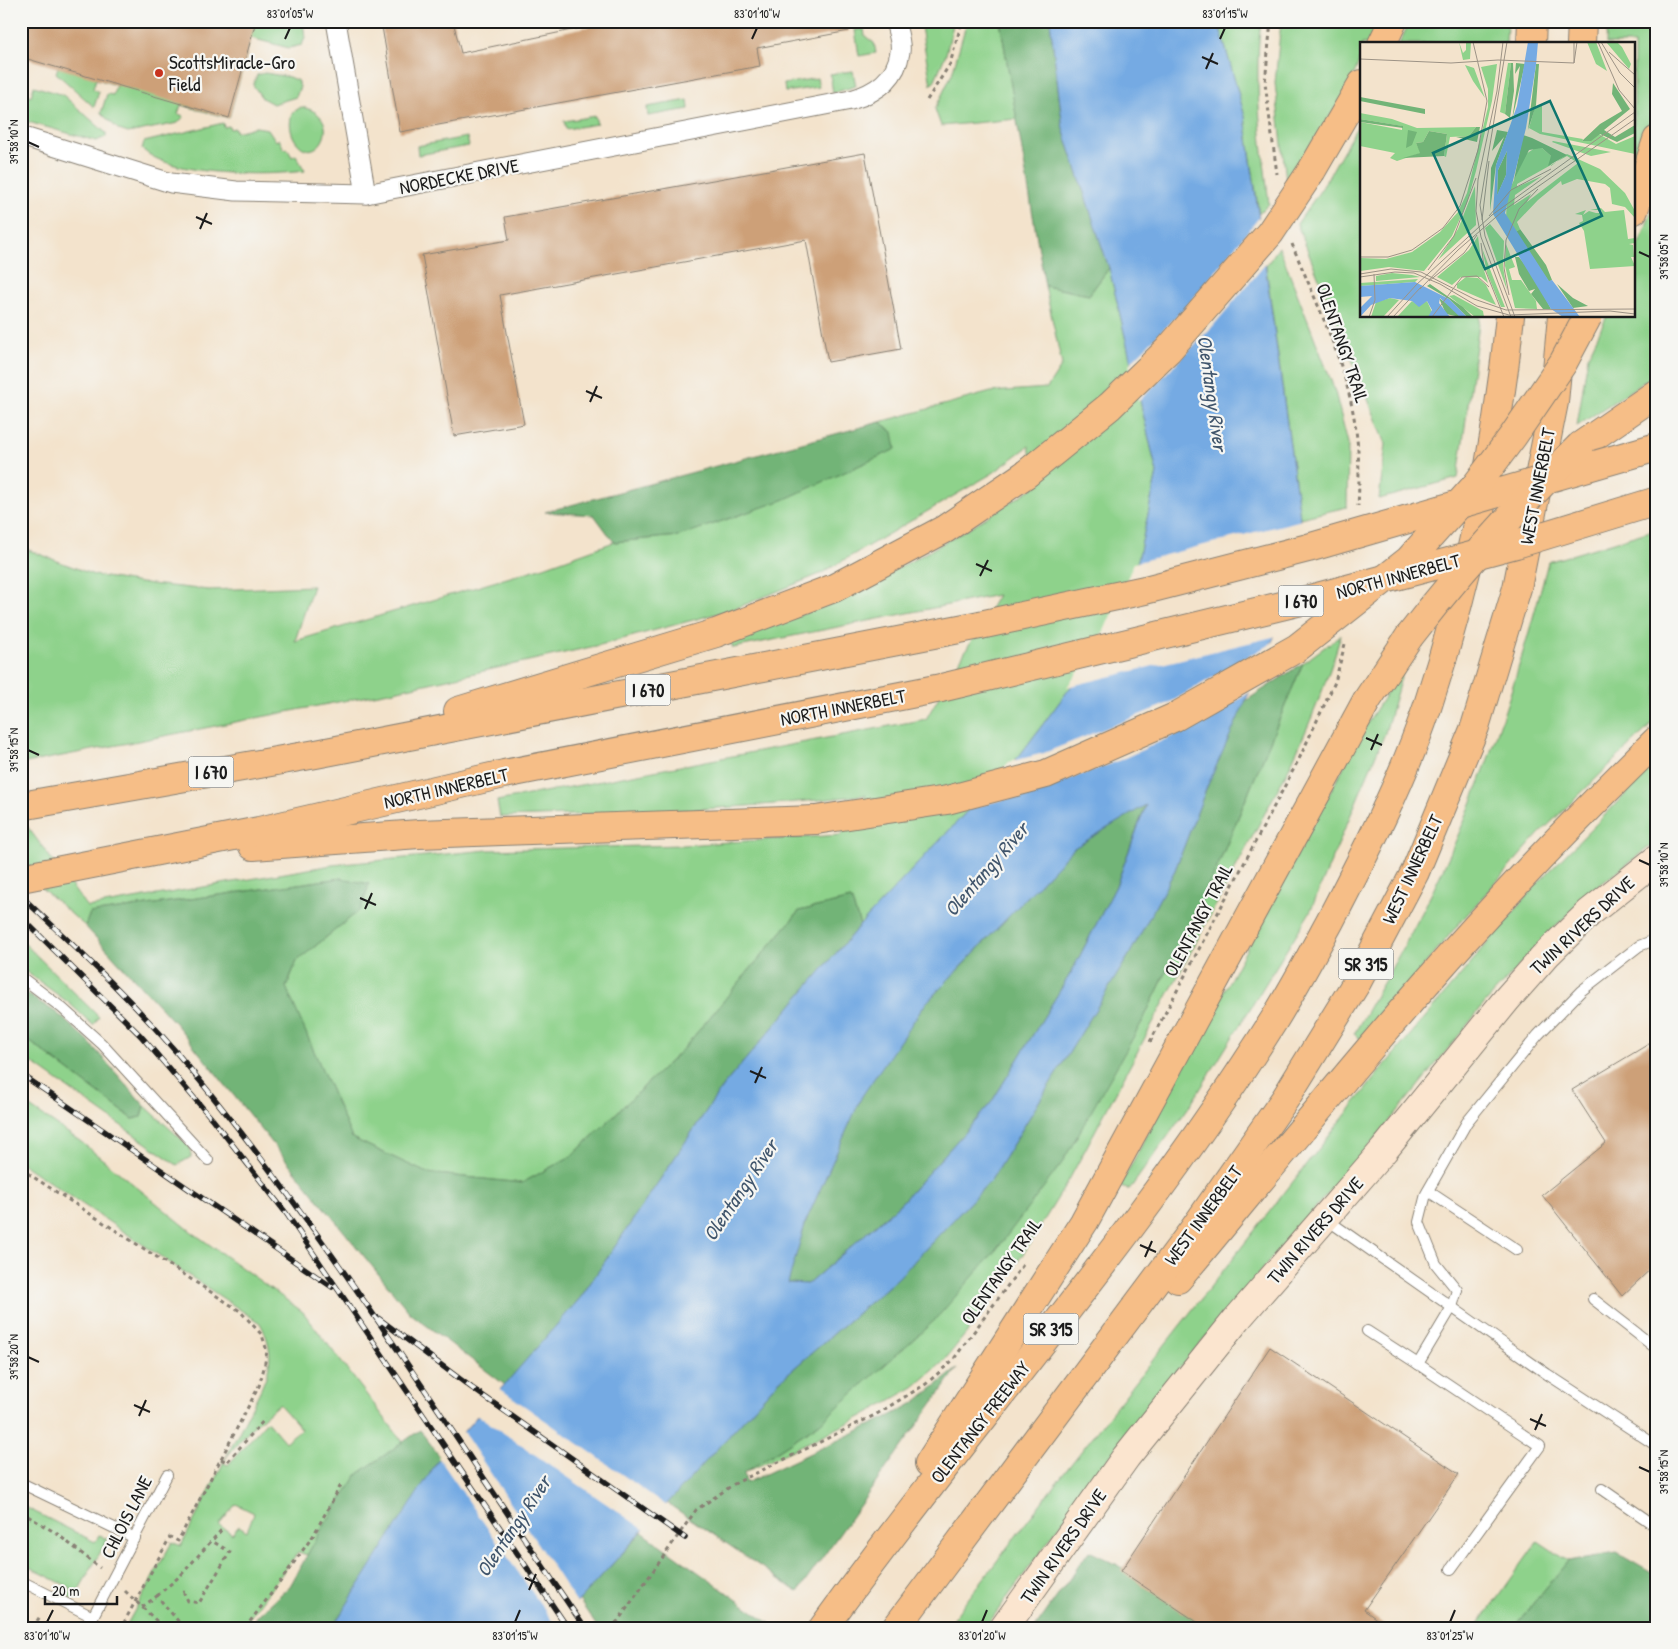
<svg xmlns="http://www.w3.org/2000/svg" width="1678" height="1649" viewBox="0 0 1678 1649" font-family="'Patrick Hand',sans-serif">
	<style>
		.green { fill: #8ed28b; stroke: #557754; fill-rule: evenodd }
		.forest { fill: #72b477; stroke: #47684a }
		.water { fill: #75aae3; stroke: #486380; fill-rule: evenodd }
		.pier { fill: #f3e3cc }
		.building { fill: #cda078 }
		.lines { fill: none; stroke-linecap: round; stroke-linejoin: round }
		.lane-casing { stroke: #888074; stroke-width: 12 }
		.street-casing { stroke: #888074; stroke-width: 21 }
		.secondary-casing { stroke: #888074; stroke-width: 30 }
		.highway-casing { stroke: #888074; stroke-width: 30 }
		.path { stroke: #888074; stroke-width: 3; stroke-dasharray: 4 4; stroke-linecap: butt }
		.lane { stroke: #fff; stroke-width: 10 }
		.street { stroke: #fff; stroke-width: 19 }
		.secondary { stroke: #fbe5cf; stroke-width: 28 }
		.highway { stroke: #f6be87; stroke-width: 28 }
		.rail-casing { stroke: #1c1c1c; stroke-width: 5.5 }
		.rail { stroke: #f6f6f2; stroke-width: 4; stroke-dasharray: 11; stroke-linecap: butt }
		.highway-bridge-casing { stroke: #888074; stroke-width: 30; stroke-linecap: butt }
		.highway-bridge { stroke: #f6be87; stroke-width: 28 }
		.ticks { fill: none; stroke: #1c1c1c; stroke-width: 2 }
		.poi-dot { fill: #c8321e; stroke: #f6f6f2; stroke-width: 2 }
		.labels { text-anchor: middle; dominant-baseline: central; stroke-width: 4.5; stroke-linejoin: round; paint-order: stroke }
		.shield { fill: #f6f6f2; stroke: #5d5d5c; stroke-width: 1 }
		.shield-label { font-size: 18px; font-weight: bold; fill: #1c1c1c }
		.poi-label { font-size: 19px; fill: #1c1c1c; stroke: #f6f6f2; text-anchor: start }
		.street-label { font-size: 19px; fill: #1c1c1c; stroke: #f6f6f2 }
		.water-label { font-size: 20px; font-style: italic; fill: #40556c; stroke: #f6f6f2 }
		.inset-road { fill: none; stroke: #9d9386; stroke-width: 1 }
		.view { fill: #0f766e; fill-opacity: 0.15; stroke: #0f766e; stroke-width: 2.5 }
		.inset-edge { fill: none; stroke: #1c1c1c; stroke-width: 2.5 }
		.neatline { fill: none; stroke: #1c1c1c; stroke-width: 2 }
		.ticks-label { font-size: 12px; text-anchor: middle; fill: #1c1c1c }
	</style>
	<rect width="100%" height="100%" fill="#f6f6f2"/>
	<filter id="ink" filterUnits="userSpaceOnUse"><feTurbulence type="fractalNoise" baseFrequency=".02" numOctaves="2"/><feDisplacementMap in="SourceGraphic" scale="10" xChannelSelector="R" yChannelSelector="G"/><feConvolveMatrix kernelMatrix="1 2 1 2 8 2 1 2 1" color-interpolation-filters="sRGB"/></filter>
	<filter id="wash" filterUnits="userSpaceOnUse"><feTurbulence type="fractalNoise" baseFrequency=".0096" numOctaves="4" result="noise"/><feDisplacementMap in="SourceGraphic" scale="20" xChannelSelector="R" yChannelSelector="G"/><feGaussianBlur stdDeviation="1.12" result="paint"/><feColorMatrix in="noise" values="0 0 0 0 0 0 0 0 0 0 0 0 0 0 0 0 0 1.4 0 .05"/><feComposite in="paint" operator="in"/></filter>
	<g filter="url(#wash)">
		<rect width="100%" height="100%" fill="#f3e3cc"/>
		<g class="green">
			<polygon points="21,21 303,21 305,38 302,45 289,48 251,38 229,118 181,105 178,114 184,116 178,123 128,133 119,130 101,113 107,94 113,95 116,85 96,79 93,89 99,92 94,107 56,73 58,67"/>
			<polygon points="920,21 954,21 946,54 934,82 931,85"/>
			<polygon points="967,21 1000,21 1017,119 941,126 935,109 952,74"/>
			<path d="M1218,21H1261C1253,83 1262,143 1269,204L1259,214L1245,117Z"/>
			<path d="M1281,21H1379L1368,44H1362C1362,81 1307,147 1286,180L1275,83Z"/>
			<polygon points="1410,21 1507,21 1506,44 1399,44"/>
			<polygon points="1607,21 1657,21 1657,94 1634,174 1634,44 1606,44"/>
			<polygon points="864,29 865,36 874,43 876,53 859,56 855,30"/>
			<polygon points="853,71 856,86 833,93 830,74"/>
			<polygon points="265,73 289,77 298,81 300,87 296,97 273,104 262,98 253,85 257,75"/>
			<polygon points="817,78 819,87 785,92 784,84"/>
			<polygon points="34,86 63,95 106,133 106,137 96,141 21,120 21,93 31,96"/>
			<polygon points="688,100 689,109 648,116 647,107"/>
			<path d="M301,107C348,115 316,172 295,140C290,132 289,123 292,113Z"/>
			<polygon points="595,116 597,124 566,129 564,121"/>
			<polygon points="1362,118 1362,316 1480,316 1458,478 1379,499 1386,444 1297,224 1322,188"/>
			<path d="M223,123L224,127L229,126L230,129L235,128L236,132L256,127L268,129L276,141L279,139L284,149L287,148L292,157L296,155L305,171C266,176 171,177 142,149L144,142Z"/>
			<polygon points="467,137 469,146 418,155 417,146"/>
			<polygon points="1657,196 1657,373 1577,426 1588,356 1607,316 1634,316 1634,259"/>
			<polygon points="1279,247 1334,388 1348,443 1347,507 1300,518 1266,266"/>
			<path d="M1109,268L1157,473L1138,560L1099,649L1020,755L860,925L851,899L799,911L684,1048L573,1155L522,1183L427,1173L352,1138L286,988L297,961L361,909L369,884L341,878L90,913L85,926L21,870V818L87,907L332,865L488,850L683,845L841,835L866,795C744,809 622,814 500,817L497,801L926,719L998,595L733,648L730,641C841,605 938,549 1036,486L1029,446L993,473L820,574L734,609L600,645L394,691L21,764V547L94,575L141,583L209,590L313,586L295,641L544,567L614,542L679,536L893,432L880,422L991,392L1047,388L1062,365L1045,286L1089,295Z"/>
			<path d="M1657,529V719L1538,835L1456,927L1362,1040L1354,1034C1385,979 1418,925 1444,867C1489,769 1521,666 1548,562Z"/>
			<path d="M1341,635C1327,683 1309,726 1288,770L1070,1178L1027,1248L985,1310L943,1362L914,1387L861,1417L744,1473L820,1423L1142,1022L1216,870L1303,663Z"/>
			<polygon points="1405,664 1385,733 1310,912 1191,1104 1129,1190 1120,1186 1365,727"/>
			<polygon points="1657,762 1657,841 1597,887 1549,933 1485,1003 1385,1127 1258,1274 1145,1409 985,1628 946,1628 1057,1482 1380,1071 1538,883"/>
			<polygon points="21,940 99,1017 93,1025 69,1003 21,968"/>
			<polygon points="21,1035 133,1119 141,1117 144,1105 190,1147 191,1157 177,1165 21,1055"/>
			<path d="M21,1101L80,1141L192,1232L303,1312L403,1442L358,1474L307,1555L298,1552L242,1628H125L172,1542L181,1546L260,1391C272,1365 274,1349 260,1323L21,1163ZM279,1404L301,1429L285,1442L267,1421L228,1465L222,1462L250,1429ZM236,1504L254,1513L247,1531L239,1526L232,1534L219,1525Z"/>
			<polygon points="21,1505 95,1542 99,1536 108,1539 73,1600 69,1598 71,1588 21,1563"/>
			<polygon points="1538,1541 1568,1561 1513,1628 1476,1628"/>
		</g>
		<g class="forest">
			<polygon points="1000,21 1050,21 1063,129 1109,268 1089,295 1045,286"/>
			<polygon points="880,422 893,432 896,449 783,500 679,536 614,542 594,515 545,512"/>
			<polygon points="1303,663 1216,870 1142,1022 1062,1163 996,1250 935,1320 820,1423 744,1473 746,1483 890,1416 914,1403 957,1369 798,1592 667,1503 777,1383 899,1277 991,1180 1129,955 1175,870 1206,789 1244,702"/>
			<polygon points="1146,804 1116,886 1072,971 991,1103 901,1203 808,1284 787,1283 806,1221 862,1095 926,1003 1074,848"/>
			<polygon points="341,878 369,884 361,909 297,961 286,987 352,1138 427,1173 522,1183 573,1155 684,1048 799,911 851,899 860,925 723,1086 581,1297 505,1385 410,1313 175,1023 85,926 90,913"/>
			<polygon points="21,990 57,1013 88,1041 144,1105 141,1117 133,1119 21,1035"/>
			<polygon points="420,1430 441,1458 332,1628 249,1628 258,1615 290,1586 321,1530 358,1474"/>
			<polygon points="642,1532 775,1627 598,1628 579,1600"/>
			<polygon points="1089,1551 1116,1564 1208,1628 1035,1628"/>
			<polygon points="1617,1553 1657,1576 1657,1628 1513,1628 1568,1561"/>
		</g>
		<path class="water" d="M1050,21H1218L1245,117L1300,518L1289,604L1206,789L1175,870L1129,955L991,1180L899,1277L777,1383L554,1628H332L437,1462L581,1297L723,1086L860,925L1020,755L1099,649L1138,560L1157,473L1109,268L1063,129ZM1146,805L1116,886L1072,971L991,1103L901,1203L808,1284L788,1283L806,1221L862,1096L926,1003L1074,848Z"/>
		<g class="pier">
			<polygon points="1261,215 1268,261 1213,326 1138,402 1129,364 1189,304"/>
			<polygon points="1302,520 1291,604 1277,636 1067,687 1097,647 1134,563"/>
			<polygon points="1275,641 1252,691 1201,723 1116,762 1034,792 966,809 1009,762 1044,753 1169,703"/>
			<polygon points="499,1388 667,1506 646,1531 476,1414"/>
			<polygon points="462,1430 578,1605 557,1628 438,1457"/>
		</g>
		<g id="blocks">
			<g class="building">
				<polygon points="21,21 256,21 229,118 21,57"/>
				<polygon points="381,21 453,21 461,53 615,21 848,21 849,31 757,48 760,66 400,132"/>
				<polygon points="865,153 901,349 828,362 806,240 500,295 524,424 454,436 422,255 509,240 505,217"/>
				<polygon points="1657,1039 1657,1263 1622,1296 1542,1195 1606,1143 1572,1090"/>
				<polygon points="1270,1347 1459,1474 1364,1610 1389,1628 1206,1628 1121,1571"/>
			</g>
		</g>
	</g>
	<g filter="url(#ink)">
		<use href="#blocks" fill-opacity="0" stroke="#888074" stroke-width="1"/>
		<g class="lines">
			<g class="lane-casing">
				<g id="lane">
					<polyline points="21,977 62,1008 102,1044 208,1160"/>
					<polyline points="1428,1191 1517,1250"/>
					<polyline points="1326,1219 1547,1374 1657,1446"/>
					<polyline points="1593,1299 1657,1349"/>
					<polyline points="1367,1331 1418,1364 1452,1307 1457,1290 1436,1264 1419,1222 1426,1194 1467,1122 1538,1035 1581,991 1639,946 1657,939"/>
					<polyline points="1418,1364 1540,1446 1451,1569"/>
					<polyline points="21,1483 135,1538"/>
					<polyline points="1602,1489 1657,1527"/>
					<polyline points="21,1581 93,1617"/>
					<polyline points="87,1628 167,1475"/>
				</g>
			</g>
			<g class="street-casing">
				<g id="street">
					<polyline points="336,21 366,194"/>
					<path d="M21,136L171,183L236,191L366,194L851,100C875,93 896,80 900,52C902,43 897,30 895,21"/>
				</g>
			</g>
			<g class="secondary-casing">
				<polyline id="secondary" points="1004,1628 1126,1457 1237,1319 1384,1150 1507,999 1547,954 1589,913 1657,859"/>
			</g>
			<g class="highway-casing">
				<g id="highway">
					<polyline points="1382,44 1393,21"/>
					<polyline points="1531,44 1532,21"/>
					<polyline points="1581,44 1582,21"/>
					<polyline points="1312,170 1362,84"/>
					<polyline points="1634,210 1657,140"/>
					<polyline points="1580,446 1657,393"/>
					<polyline points="458,711 716,633 834,588 945,529 1026,474"/>
					<polyline points="21,806 316,754 980,625"/>
					<polyline points="253,846 419,834 816,820"/>
					<polyline points="21,878 259,831 504,774 941,688"/>
					<path d="M1178,1279C1284,1152 1387,1023 1499,902C1550,846 1603,793 1657,740"/>
					<polyline points="929,1463 1084,1222 1367,700 1409,637"/>
					<path d="M823,1628C971,1423 1140,1234 1274,1020C1294,988 1312,954 1330,921C1366,852 1402,782 1427,708C1469,580 1497,450 1510,316"/>
					<polyline points="896,1628 1191,1233 1285,1099 1357,982 1415,872 1475,727 1517,588 1554,402 1562,316"/>
				</g>
			</g>
			<g class="path">
				<polyline points="1271,21 1265,83 1277,174"/>
				<polyline points="927,100 950,64 962,21"/>
				<path d="M1292,244C1314,298 1342,354 1353,412C1359,443 1360,475 1358,506"/>
				<polyline points="1150,1042 1300,757 1335,682 1345,644"/>
				<polyline points="21,1169 240,1311 262,1335 267,1351 264,1368 259,1386 178,1541 170,1537 121,1628"/>
				<polyline points="221,1459 227,1462 265,1419"/>
				<polyline points="21,1512 56,1533 100,1568"/>
				<polyline points="125,1591 164,1628"/>
				<polyline points="183,1591 188,1601 199,1603 230,1552 212,1541"/>
				<polyline points="157,1596 181,1575 223,1528"/>
				<polyline points="142,1607 157,1596 184,1628"/>
				<polyline points="33,1628 40,1616"/>
				<polyline points="245,1628 280,1582 313,1536 341,1485"/>
				<polyline points="609,1628 618,1621 696,1510 734,1484 875,1415 926,1384 953,1360 1025,1262"/>
			</g>
			<use href="#lane" class="lane"/>
			<use href="#street" class="street"/>
			<use href="#secondary" class="secondary"/>
			<use href="#highway" class="highway"/>
			<g class="rail-casing">
				<g id="rail">
					<path d="M21,896C78,950 137,1004 187,1065C334,1242 455,1439 585,1628"/>
					<polyline points="21,917 141,1036 213,1120 286,1213 568,1628"/>
					<polyline points="21,1074 332,1287"/>
					<polyline points="378,1318 472,1388 685,1538"/>
				</g>
			</g>
			<use href="#rail" class="rail"/>
			<g class="highway-bridge-casing">
				<g id="highway-bridge">
					<polyline points="1026,474 1110,406 1168,350 1270,233 1312,170"/>
					<polyline points="980,625 1145,590 1308,548 1657,447"/>
					<path d="M1409,637C1461,569 1518,506 1580,446"/>
					<polyline points="941,688 1306,600 1516,544 1657,501"/>
					<polyline points="816,820 947,800 1046,774 1175,717 1297,648 1409,560 1477,484 1513,436 1563,363 1588,316"/>
				</g>
			</g>
			<use href="#highway-bridge" class="highway-bridge"/>
		</g>
	</g>
	<path class="ticks" d="M285,39L290,28M752,39L757,28M1220,39L1225,28M1202,57L1218,64M1206,69L1213,53M28,142L39,147M196,217L212,224M200,229L207,213M1639,252L1650,257M586,391L602,398M590,402L597,386M976,564L992,571M980,576L988,560M1366,738L1382,745M28,750L39,755M1371,750L1378,734M1639,860L1650,865M360,898L376,905M365,909L372,893M750,1071L766,1078M755,1083L762,1067M1140,1245L1156,1252M1145,1257L1152,1241M28,1357L39,1362M134,1405L150,1412M139,1416L146,1400M1530,1419L1546,1426M1535,1430L1542,1414M1639,1467L1650,1472M525,1578L541,1585M529,1590L536,1574M47,1622L53,1610M515,1622L520,1610M982,1622L987,1610M1450,1622L1455,1610"/>
	<circle class="poi-dot" cx="159" cy="73" r="5"/>
	<g class="labels">
		<g class="shield">
			<rect x="1278.5" y="585.5" width="45" height="31" rx="4"/>
			<rect x="625.5" y="674.5" width="45" height="31" rx="4"/>
			<rect x="188.5" y="756.5" width="45" height="31" rx="4"/>
			<rect x="1338.5" y="948.5" width="55" height="31" rx="4"/>
			<rect x="1023.5" y="1313.5" width="55" height="31" rx="4"/>
		</g>
		<g class="shield-label">
			<text x="1301" y="601">I 670</text>
			<text x="648" y="690">I 670</text>
			<text x="211" y="772">I 670</text>
			<text x="1366" y="964">SR 315</text>
			<text x="1051" y="1329">SR 315</text>
		</g>
		<g class="poi-label">
			<text x="169" y="62">ScottsMiracle-Gro<tspan x="169" dy="22">Field</tspan></text>
		</g>
		<g class="street-label">
			<text transform="translate(459 176) rotate(-11)">NORDECKE DRIVE</text>
			<text transform="translate(1343 343) rotate(71)">OLENTANGY TRAIL</text>
			<text transform="translate(1537 486) rotate(-79)">WEST INNERBELT</text>
			<text transform="translate(1398 576) rotate(-15)">NORTH INNERBELT</text>
			<text transform="translate(843 707) rotate(-11)">NORTH INNERBELT</text>
			<text transform="translate(446 788) rotate(-13)">NORTH INNERBELT</text>
			<text transform="translate(1412 869) rotate(-65)">WEST INNERBELT</text>
			<text transform="translate(1198 920) rotate(-62)">OLENTANGY TRAIL</text>
			<text transform="translate(1582 925) rotate(-43)">TWIN RIVERS DRIVE</text>
			<text transform="translate(1203 1215) rotate(-54)">WEST INNERBELT</text>
			<text transform="translate(1315 1230) rotate(-49)">TWIN RIVERS DRIVE</text>
			<text transform="translate(1001 1271) rotate(-55)">OLENTANGY TRAIL</text>
			<text transform="translate(980 1422) rotate(-52)">OLENTANGY FREEWAY</text>
			<text transform="translate(126 1517) rotate(-63)">CHLOIS LANE</text>
			<text transform="translate(1063 1546) rotate(-55)">TWIN RIVERS DRIVE</text>
		</g>
		<g class="water-label">
			<text transform="translate(1213 393) rotate(82)">Olentangy River</text>
			<text transform="translate(986 869) rotate(-49)">Olentangy River</text>
			<text transform="translate(740 1190) rotate(-56)">Olentangy River</text>
			<text transform="translate(513 1526) rotate(-56)">Olentangy River</text>
		</g>
	</g>
	<g transform="translate(1360 42)">
		<rect width="275" height="275" fill="#f3e3cc"/>
		<path d="M99,0L103,11L106,8V0H111L110,17L103,18ZM227,0H236L247,29L236,22ZM246,0H257L262,5L271,22L269,27ZM148,21H151L145,72L140,70ZM137,22L132,59L116,129L107,161L92,194L64,229L29,225L0,229V216L26,217L52,210L80,190L98,170L107,151L128,65V47L121,25ZM105,23L114,26L125,56L113,39ZM182,63V90L223,97L222,99L239,92L256,102L275,94V112L180,92L169,86L175,65ZM0,71L32,77L57,86L116,85L109,94L90,95L86,115L84,114L87,92L69,89L63,100L56,101L61,111L37,119L30,116L35,111L0,104V80L42,88V84L0,77ZM192,100L193,99L251,110L231,114ZM175,106H182L191,114V124L207,112L240,127L265,151L275,169V176L265,165L252,162L250,146L245,142L217,137L202,143L201,139L178,158L157,180L160,187L156,190L146,177L147,153L166,112ZM207,114L218,121L167,160L171,152L154,163L155,153L182,134L157,145V142ZM115,144L116,183L78,218L98,187ZM241,166L245,170L264,168L268,197L275,196V201L269,202L273,203L274,215H271L275,224L230,227L224,189L219,181L223,179L222,173L215,172L226,168L223,173L229,169L236,171H242L241,168H230ZM130,182L144,199L143,225L147,248L125,186ZM118,194L121,219L128,241L121,235H101L92,243L77,235L109,208ZM146,202L155,225L149,227L152,238H161L176,259L177,267L155,266L145,224ZM122,206L133,235L145,265H141L127,231ZM32,231L52,233L60,235L16,239V234ZM106,235L118,236L126,243L136,263L97,246V242ZM58,237L55,240L0,244V241ZM94,253L123,269L124,275H115L89,254ZM30,256L39,258L23,275H11L16,260ZM52,259L58,263L67,259L72,270L68,275H37Z" fill="#8ed28b" fill-rule="evenodd"/>
		<path d="M151,21H153L154,49L150,76L145,72ZM156,21L165,22L152,78L160,24L155,32ZM176,22H179L176,63L168,88ZM253,41L270,67L244,88L255,95L275,83V91L257,100L240,92L231,99H222L240,82L262,69L252,52ZM0,55L65,67V72L0,59ZM0,77L43,84V86L0,80ZM116,85H120L117,100L96,95L109,94ZM48,88L57,90L52,103L46,106ZM137,88L148,90L136,123L130,169L131,126L144,95L132,109ZM69,89L87,92L84,114L43,116L60,111L56,101L63,100ZM163,93L172,96L207,113L188,124L191,114L182,106L169,108L154,138ZM147,109L146,133L137,154L138,128ZM160,187L186,223L192,238L189,240L156,190ZM155,215H159L173,233L191,267H183L171,252L175,247L169,249L159,232ZM70,242L103,265L113,275H107L89,257L67,244ZM197,242L213,256L228,264L213,266ZM79,256L94,267L100,275L86,272Z" fill="#72b477"/>
		<path d="M168,0H178L176,23L166,86L145,171L189,239L192,238L220,275H203L191,267L133,172L136,123L157,64ZM147,109L146,133L137,153L138,128ZM55,240L89,257L107,275H100L80,256L79,261L90,275H68L72,268L67,259L59,265L52,259L30,256L11,263L0,275V266L12,254L0,255V244Z" fill="#75aae3" fill-rule="evenodd"/>
		<path class="inset-road" d="M143,0L137,49L118,138L116,169L121,195L151,275M147,0L120,163L125,194L155,275M214,0V21M238,0L259,48L275,67M241,0L260,31L275,46M249,10L275,33M0,17L91,21L138,18L214,21M214,21L217,0M129,174L151,148L191,127M122,178L129,119M121,201L124,225L144,275M0,215H28L52,208L83,186L100,164L118,108L127,59L113,0M68,228L94,194L116,136M0,232L31,227L61,230L114,257L146,268L275,267M0,235L35,230L54,231L80,242L117,264L149,273L250,269L275,272M69,239L104,211L117,193M56,243L132,173L275,70M60,247L98,208L143,169L275,77M149,253L144,226L146,198L159,167L178,147M9,275L15,258L14,232M27,275L57,242M33,275L61,245M72,275L102,235L117,234L129,245"/>
		<path class="view" d="M190,59L242,174L125,227L73,111Z"/>
		<rect width="275" height="275" class="inset-edge"/>
	</g>
	<rect width="1678" height="1649" fill="none" stroke="#f6f6f2" stroke-width="55"/>
	<path d="M45 1596v8h72v-8" fill="none" stroke="#1c1c1c" stroke-width="2.5"/>
	<text x="52" y="1596" font-size="15" fill="#1c1c1c" stroke="#f6f6f2" stroke-width="4" paint-order="stroke">20 m</text>
	<rect x="28" y="28" width="1622" height="1594" class="neatline"/>
	<g class="ticks-label">
		<text x="290" y="18">83°01'05"W</text>
		<text x="757" y="18">83°01'10"W</text>
		<text x="1225" y="18">83°01'15"W</text>
		<text transform="translate(14 142) rotate(-90)" y="4">39°58'10"N</text>
		<text transform="translate(1664 257) rotate(-90)" y="4">39°58'05"N</text>
		<text transform="translate(14 750) rotate(-90)" y="4">39°58'15"N</text>
		<text transform="translate(1664 865) rotate(-90)" y="4">39°58'10"N</text>
		<text transform="translate(14 1357) rotate(-90)" y="4">39°58'20"N</text>
		<text transform="translate(1664 1472) rotate(-90)" y="4">39°58'15"N</text>
		<text x="47" y="1640">83°01'10"W</text>
		<text x="515" y="1640">83°01'15"W</text>
		<text x="982" y="1640">83°01'20"W</text>
		<text x="1450" y="1640">83°01'25"W</text>
	</g>
</svg>
